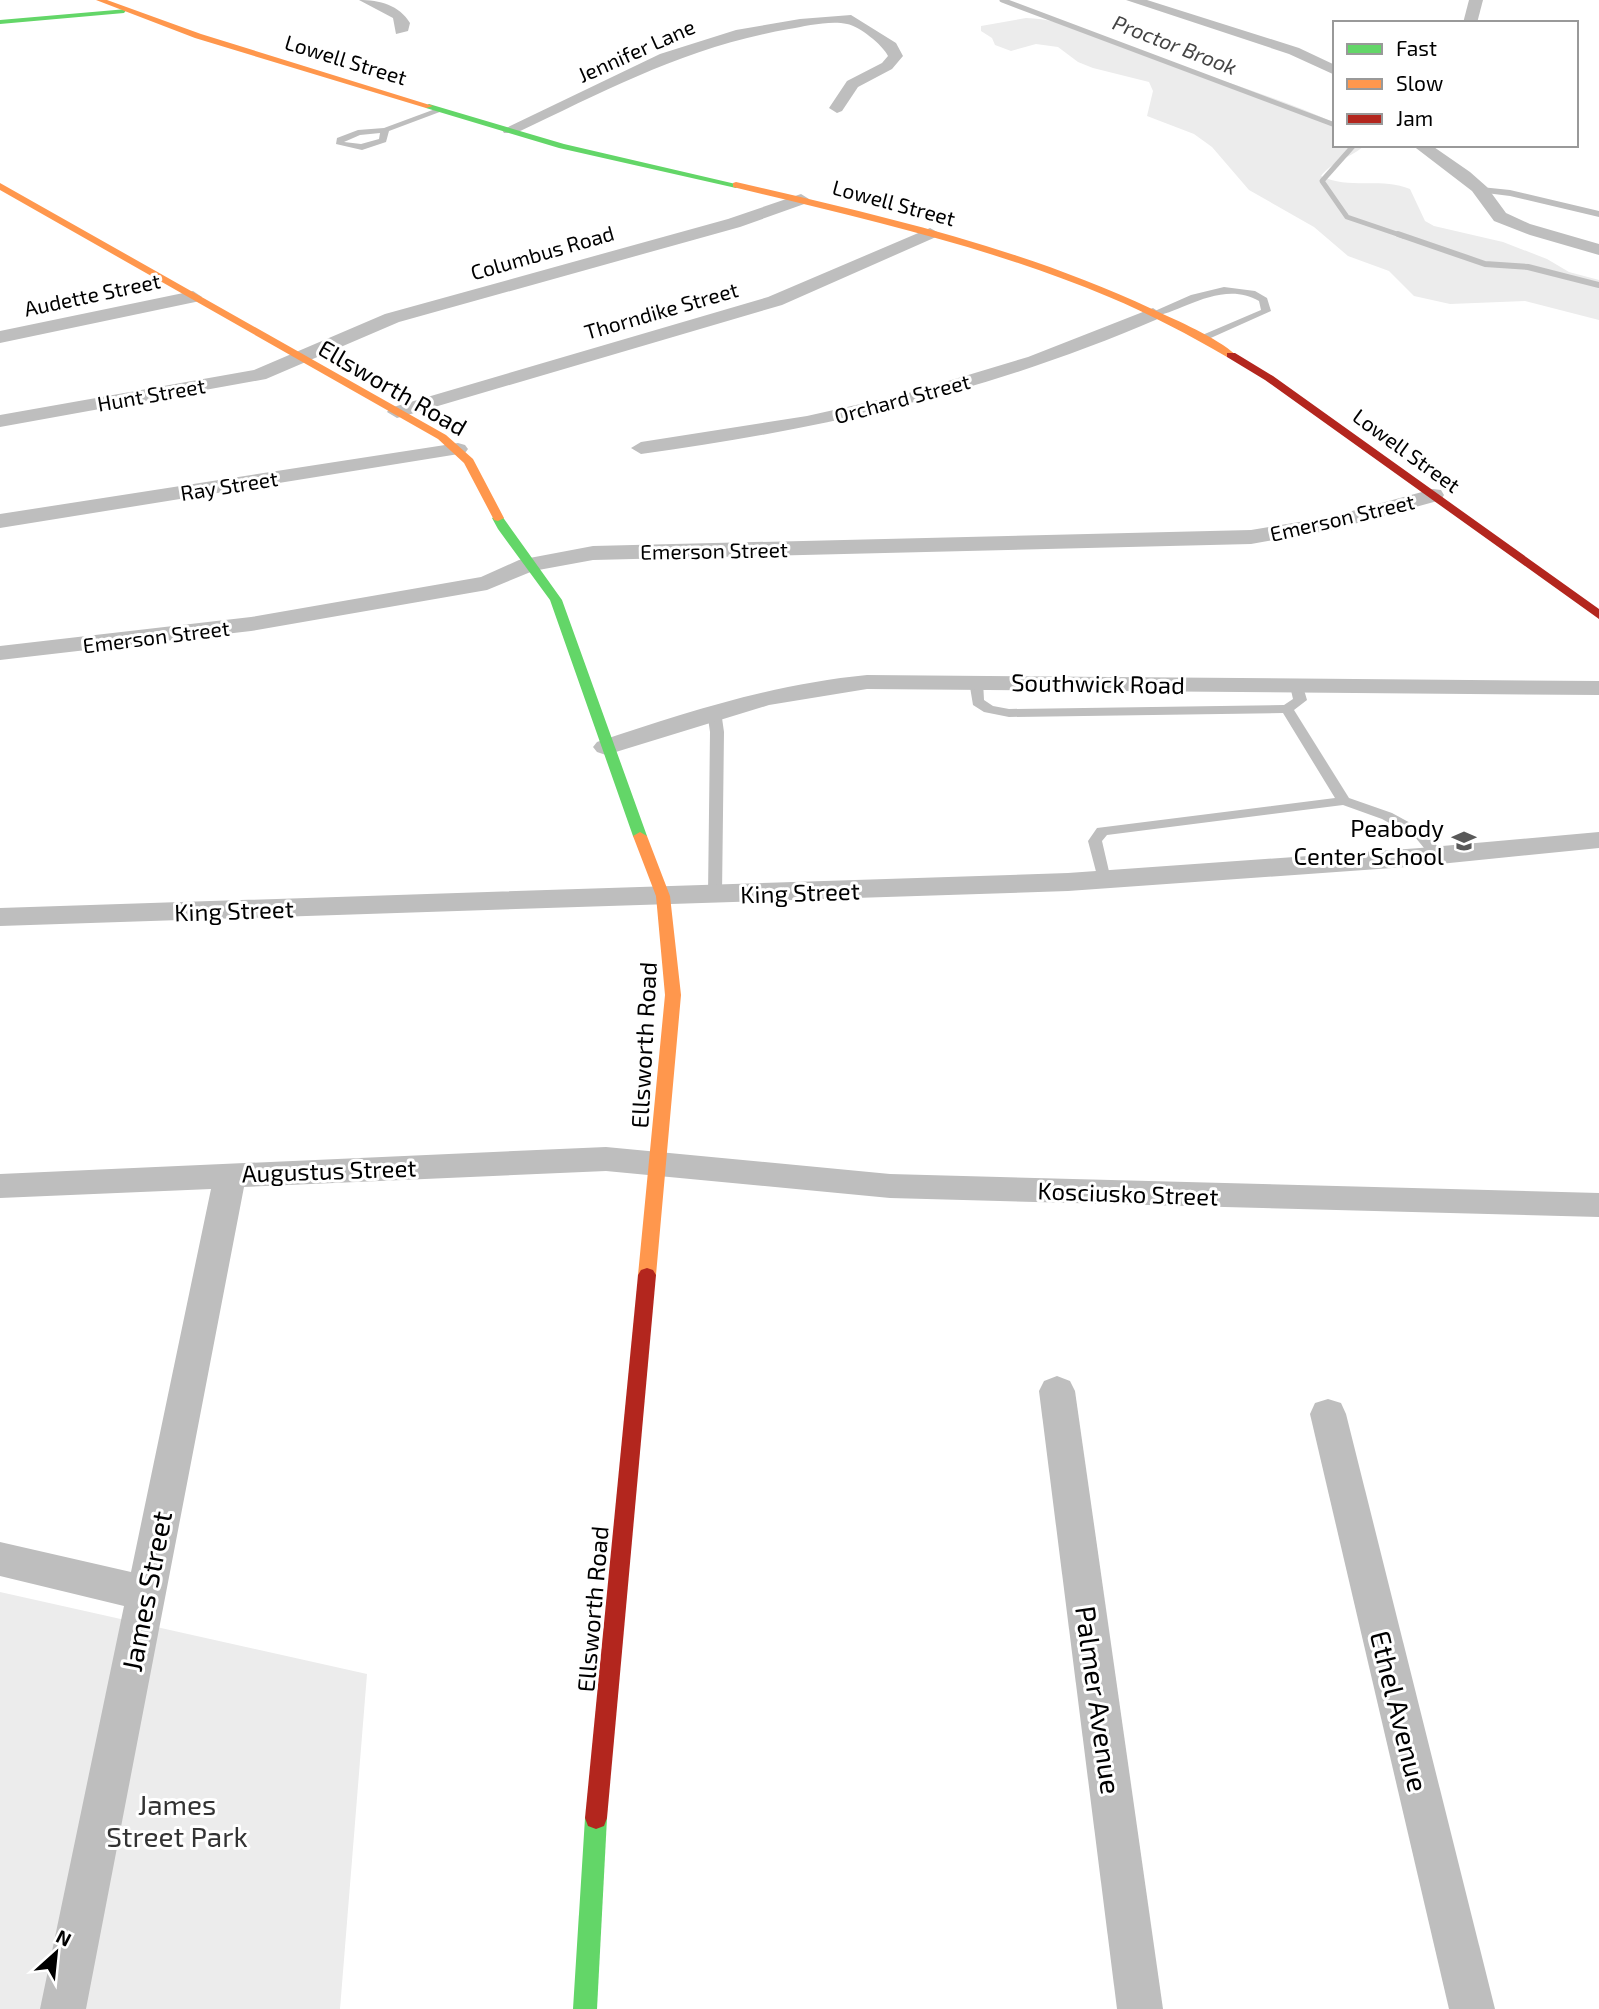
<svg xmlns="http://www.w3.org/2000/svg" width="1599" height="2009" viewBox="0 0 1599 2009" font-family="'Exo 2',sans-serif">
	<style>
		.green { fill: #ececec }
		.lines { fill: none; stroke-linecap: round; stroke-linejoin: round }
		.stream-far1 { stroke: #bfbfbf; stroke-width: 5 }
		.stream { stroke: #bfbfbf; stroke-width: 6 }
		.lane { fill: #bebebe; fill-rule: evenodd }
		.street { fill: #bebebe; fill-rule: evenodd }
		.fast { fill: #63d668; fill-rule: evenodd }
		.slow { fill: #ff974d; fill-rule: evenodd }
		.jam { fill: #b3261e; fill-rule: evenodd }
		.labels { text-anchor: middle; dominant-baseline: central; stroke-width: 6; stroke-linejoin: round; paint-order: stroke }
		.far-water-label { font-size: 21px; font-style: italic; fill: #444; stroke: #fff }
		.far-street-label { font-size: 21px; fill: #000; stroke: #fff }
		.street-label { font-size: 24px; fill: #000; stroke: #fff }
		.poi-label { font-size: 24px; fill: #000; stroke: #fff; text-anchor: end }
		.near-street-label { font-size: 28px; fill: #000; stroke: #fff }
		.near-park-label { font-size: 28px; fill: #333; stroke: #fff }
	</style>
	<rect width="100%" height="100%" fill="#fff"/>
	<g class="green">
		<path d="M1026,18C1068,19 1099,39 1138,52C1204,76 1271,94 1335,123V145H1365C1351,158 1332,161 1321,176C1348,190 1381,177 1410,189L1425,221L1434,226L1503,242L1547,259L1569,272L1599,280V320L1525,301L1450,304L1414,296L1389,271L1348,256L1314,227L1249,190L1212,147L1194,134L1147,116L1153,91L1149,82L1093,68L1078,62L1058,47L1036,44L1011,51L995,45L992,38L981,31V26Z"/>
		<polygon points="0,1592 367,1674 340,2009 0,2009"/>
	</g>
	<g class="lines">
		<g class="stream-far1">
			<polyline points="1002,0 1335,125"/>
			<polyline points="1354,145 1322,181 1347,217 1403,236"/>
		</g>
		<polyline class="stream" points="1398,234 1485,264 1528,267 1599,285"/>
		<g class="lane">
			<path d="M438,108L445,110L389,131L386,142L362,150L336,144L337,138L358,130L384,128ZM380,133L379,139L361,144L344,142L360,135Z"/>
			<polygon points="1481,187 1510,190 1599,211 1599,217 1510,196 1478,192 1477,190"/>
			<path d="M1224,287L1255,291L1267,298L1271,311L1204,341L1200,340V336L1261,310L1259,301C1217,276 1165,325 1148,314L1191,295Z"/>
			<polygon points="976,677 983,681 984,700 993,706 1009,709 1284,705 1293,699 1290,686 1292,683 1302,683 1307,700 1294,710 1349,798 1392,813 1425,831 1445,856 1443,859 1433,859 1415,837 1382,819 1343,805 1107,835 1102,841 1111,880 1109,883 1099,883 1088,841 1097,828 1335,798 1283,713 1009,717 984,712 973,705 969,681"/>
			<polygon points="714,707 721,711 724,732 722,895 715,900 708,895 710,732 707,711"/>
		</g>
		<g class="street">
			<path d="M359,0C380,0 399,5 410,23L408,31L396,34L393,18Z"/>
			<polygon points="1126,0 1147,0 1299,48 1335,65 1335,75 1289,54"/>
			<polygon points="1469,0 1483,0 1477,23 1463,23"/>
			<path d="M851,15L896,43L903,56L892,69L858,87L842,111L837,113L829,108L847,81L882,63L888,56C883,45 859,26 847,24C831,20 805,26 789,29C686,47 609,89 516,133H504L502,130L660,54L736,30L800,19Z"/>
			<polygon points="1412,145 1431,145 1470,172 1487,187 1506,213 1530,224 1599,244 1599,255 1530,235 1494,221 1472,191"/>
			<polygon points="801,194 809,199 807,203 740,227 399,322 266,379 0,427 0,415 254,370 385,314 728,219"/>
			<polygon points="930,228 939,233 936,237 782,305 404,416 397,418 387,412 390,408 768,297"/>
			<polygon points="193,291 202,297 200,301 0,343 0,331"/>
			<path d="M1153,308L1162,314L1160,318C986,393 827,428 641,454L631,448L641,442L807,416L905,394L1028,357Z"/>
			<polygon points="458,443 465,445 468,449 465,453 0,528 0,514"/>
			<polygon points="1433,489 1441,490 1444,495 1441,500 1332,530 1251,544 593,560 533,571 487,590 251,631 0,660 0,646 251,617 481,577 519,560 593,546 1251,530 1330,517"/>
			<path d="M867,675L1599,681V695L867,689L769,705L606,755L597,752L593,747L597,742C686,712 774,684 867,675Z"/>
			<polygon points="1599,832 1599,848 1420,866 1068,891 0,926 0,908 1068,873 1420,848"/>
			<polygon points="606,1147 890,1174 1599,1193 1599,1217 890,1198 606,1171 244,1187 86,2009 40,2009 124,1606 0,1576 0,1542 131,1572 211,1189 0,1198 0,1174"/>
			<polygon points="1057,1376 1070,1381 1075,1391 1163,2009 1117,2009 1039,1391 1044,1381"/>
			<polygon points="1328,1399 1341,1403 1346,1414 1495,2009 1449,2009 1310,1414 1315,1403"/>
		</g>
		<g class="fast">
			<polygon points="127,9 124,13 0,24 0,20"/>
			<polygon points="429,104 564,144 740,185 736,188 559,148 426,108 425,106"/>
			<polygon points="498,515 502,516 562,600 647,836 645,839 635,839 633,836 550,600 498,529 492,518"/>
			<polygon points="596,1807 604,1810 607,1818 597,2009 573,2009 585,1818 588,1810"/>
		</g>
		<g class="slow">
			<polygon points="96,0 107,0 201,34 433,106 426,108 195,38"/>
			<path d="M736,182C878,215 1020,247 1152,309C1178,321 1216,337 1236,355L1227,357C1189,335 1150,314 1109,297C988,246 860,218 733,187V183Z"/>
			<polygon points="0,183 446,435 473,459 504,518 498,521 494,520 464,463 438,439 0,190"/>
			<polygon points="640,832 647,836 670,896 681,995 656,1275 653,1280 647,1282 641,1280 638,1275 665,995 656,896 633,836"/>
		</g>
		<g class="jam">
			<polygon points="1227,353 1235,353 1273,376 1599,609 1599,619 1265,380 1227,357"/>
			<polygon points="647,1268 653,1270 656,1275 607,1818 604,1826 596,1829 588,1826 585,1818 638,1275 641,1270"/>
		</g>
	</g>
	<defs>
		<g id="school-bare" transform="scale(1.89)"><path d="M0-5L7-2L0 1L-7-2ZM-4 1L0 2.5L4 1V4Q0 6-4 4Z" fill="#595959" stroke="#fff" stroke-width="2.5" paint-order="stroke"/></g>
	</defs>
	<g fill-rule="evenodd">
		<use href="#school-bare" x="1464" y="841"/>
	</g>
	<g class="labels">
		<g class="far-water-label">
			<text transform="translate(1175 44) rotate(21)">Proctor Brook</text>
		</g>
		<g class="far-street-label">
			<text transform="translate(636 50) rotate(-24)">Jennifer Lane</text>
			<text transform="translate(346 59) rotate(17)">Lowell Street</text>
			<text transform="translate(894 202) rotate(15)">Lowell Street</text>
			<text transform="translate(542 252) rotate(-16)">Columbus Road</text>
			<text transform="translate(92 294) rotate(-12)">Audette Street</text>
			<text transform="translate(661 310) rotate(-16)">Thorndike Street</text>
			<text transform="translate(151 394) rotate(-10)">Hunt Street</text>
			<text transform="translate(902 398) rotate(-15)">Orchard Street</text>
			<text transform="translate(1407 450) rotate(36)">Lowell Street</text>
			<text transform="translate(229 485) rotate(-9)">Ray Street</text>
			<text transform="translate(1342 517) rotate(-13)">Emerson Street</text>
			<text transform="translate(714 550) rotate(-1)">Emerson Street</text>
			<text transform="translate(156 636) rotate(-7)">Emerson Street</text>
		</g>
		<g class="street-label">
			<text transform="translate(393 387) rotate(30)">Ellsworth Road</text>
			<text transform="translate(1098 683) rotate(1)">Southwick Road</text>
			<text transform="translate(800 892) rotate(-2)">King Street</text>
			<text transform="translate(234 910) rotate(-2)">King Street</text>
			<text transform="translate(643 1045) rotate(-87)">Ellsworth Road</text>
			<text transform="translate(329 1170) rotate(-2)">Augustus Street</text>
			<text transform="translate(1128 1193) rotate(2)">Kosciusko Street</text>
			<text transform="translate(592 1609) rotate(-85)">Ellsworth Road</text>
		</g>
		<g class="poi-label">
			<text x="1444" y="827">Peabody<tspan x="1444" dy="28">Center School</tspan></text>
		</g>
		<g class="near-street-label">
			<text transform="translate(146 1591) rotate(-79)">James Street</text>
			<text transform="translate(1099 1700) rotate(82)">Palmer Avenue</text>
			<text transform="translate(1400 1711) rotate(76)">Ethel Avenue</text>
		</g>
		<g class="near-park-label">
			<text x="177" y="1804">James<tspan x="177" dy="32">Street Park</tspan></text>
		</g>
	</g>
	<rect x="1333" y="21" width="245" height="126" fill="#ffffff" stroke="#999999" stroke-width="2"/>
	<rect x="1347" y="44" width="35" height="10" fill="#63d668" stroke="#999999" stroke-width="2"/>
	<text x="1396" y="56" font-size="21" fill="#000000">Fast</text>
	<rect x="1347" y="79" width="35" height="10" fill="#ff974d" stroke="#999999" stroke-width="2"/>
	<text x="1396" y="91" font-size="21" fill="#000000">Slow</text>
	<rect x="1347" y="114" width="35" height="10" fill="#b3261e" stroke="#999999" stroke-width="2"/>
	<text x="1396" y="126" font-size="21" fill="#000000">Jam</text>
	<g transform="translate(56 1953) rotate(27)" stroke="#ffffff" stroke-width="5" paint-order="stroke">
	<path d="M0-5L12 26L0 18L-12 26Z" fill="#000000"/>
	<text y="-10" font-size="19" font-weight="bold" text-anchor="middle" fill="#000000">N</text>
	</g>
</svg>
